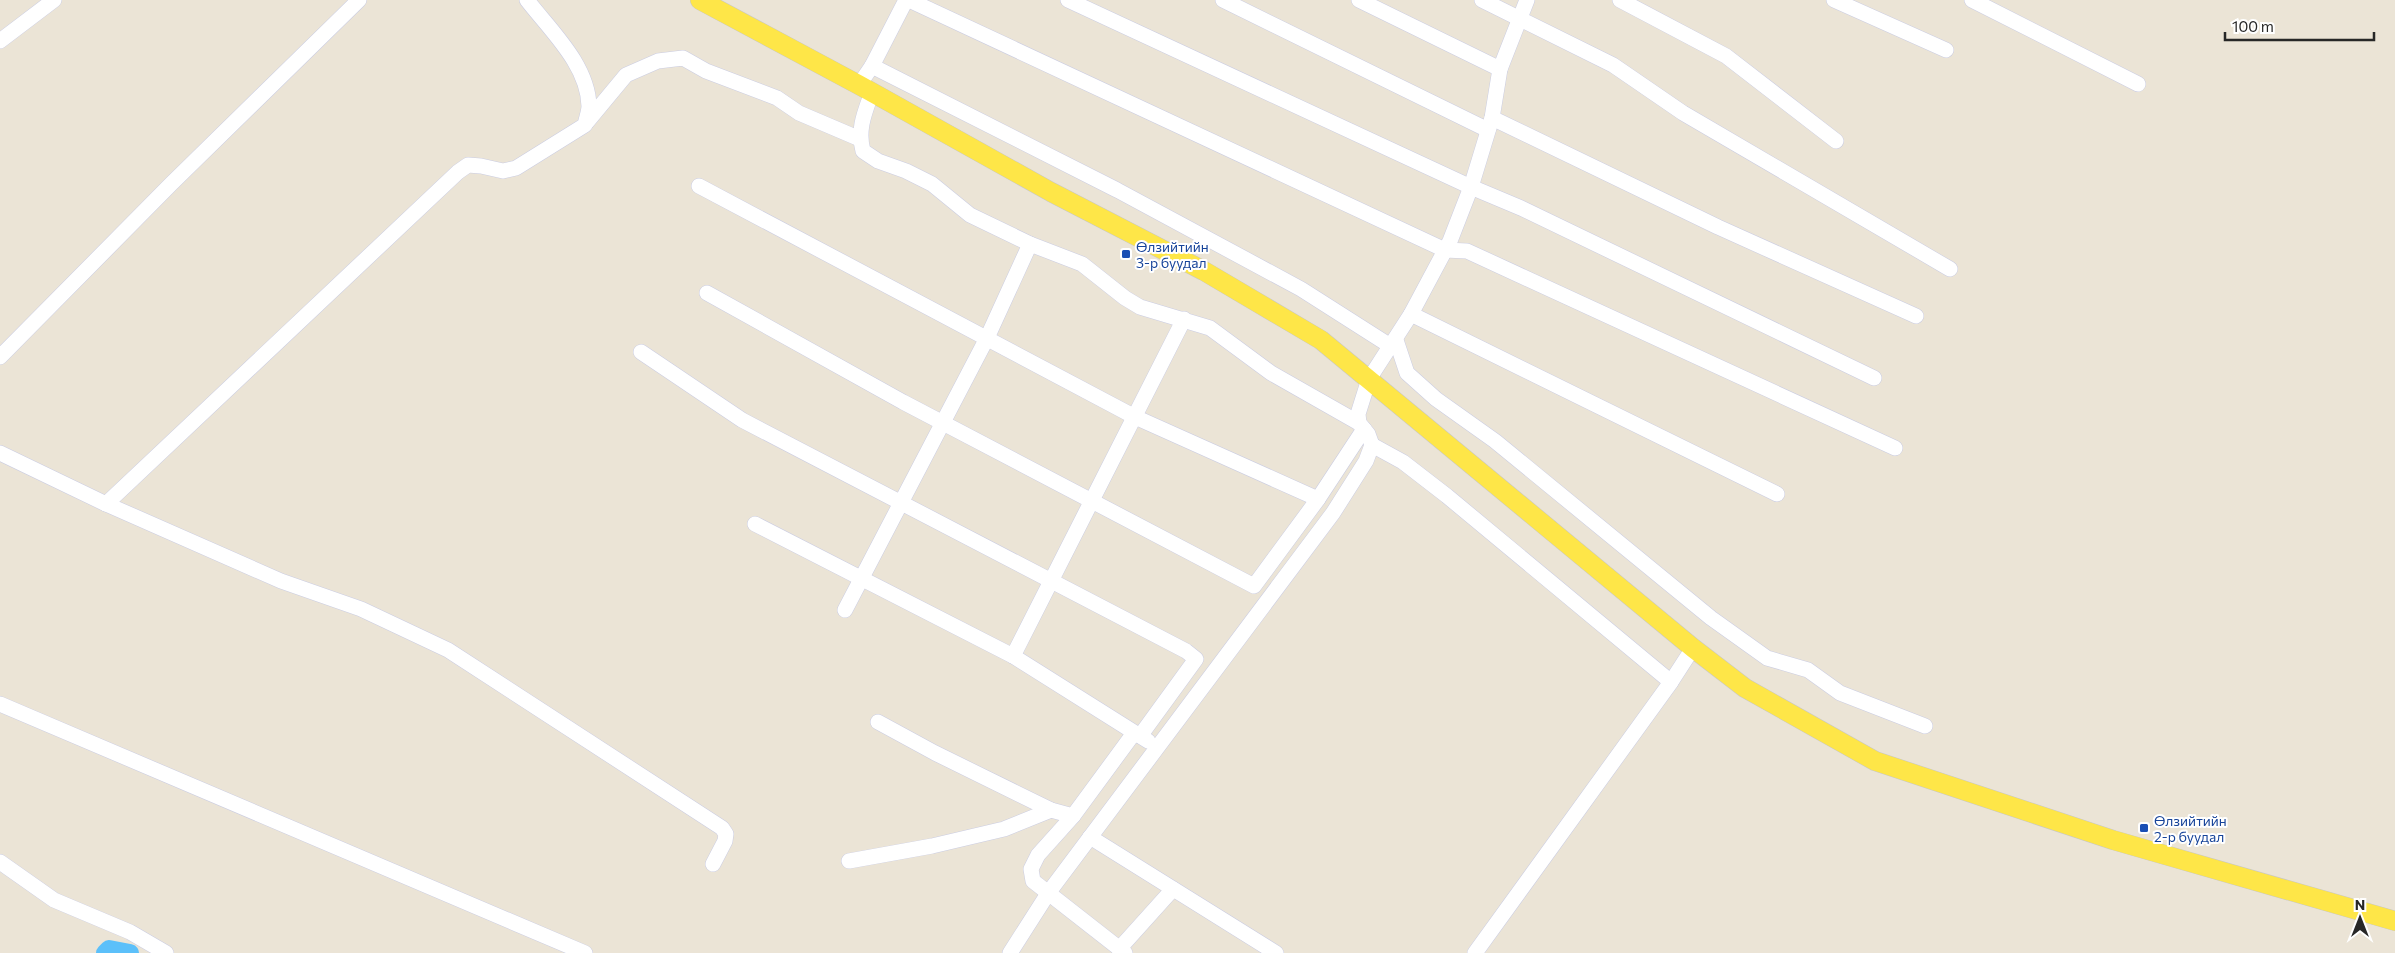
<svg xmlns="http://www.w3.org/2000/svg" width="2395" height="953" viewBox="0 0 2395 953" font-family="Commissioner,sans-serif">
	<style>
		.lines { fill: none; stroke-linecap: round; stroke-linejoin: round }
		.river { stroke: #5cc0fa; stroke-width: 18 }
		.minor-casing { stroke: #cbcde2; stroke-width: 16 }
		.major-casing { stroke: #c7c7c7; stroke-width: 20 }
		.minor { stroke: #fff; stroke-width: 15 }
		.major { stroke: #fee648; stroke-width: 19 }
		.transit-dot { fill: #1a4fb4; stroke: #fff; stroke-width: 2 }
		.labels { text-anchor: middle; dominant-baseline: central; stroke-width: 4; stroke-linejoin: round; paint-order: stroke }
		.transit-label { font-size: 14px; fill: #164399; stroke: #fff; text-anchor: start }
	</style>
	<rect width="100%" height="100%" fill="#ebe4d6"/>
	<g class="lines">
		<polyline class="river" points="105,953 109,949 130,953"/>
		<g class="minor-casing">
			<g id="minor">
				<polyline points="909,0 1445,250 1467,251 1895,448"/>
				<polyline points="1068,0 1471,187 1521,208 1874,378"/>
				<polyline points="1223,0 1488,130"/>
				<polyline points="1359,0 1500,69"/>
				<polyline points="1482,0 1613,65 1683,113 1950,269"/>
				<polyline points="1620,0 1726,56 1836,141"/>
				<polyline points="1834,0 1946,50"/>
				<polyline points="1972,0 2138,84"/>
				<polyline points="0,41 54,0"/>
				<polyline points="872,66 1117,190 1301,289 1392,347"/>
				<polyline points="859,85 872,66 906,0"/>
				<path d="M872,92C865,112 857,129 863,151L878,161L906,171L932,184L970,215L1030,244L1082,264L1125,298L1140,307L1210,328L1271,373L1359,423"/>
				<polyline points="1492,118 1718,227 1916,316"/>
				<polyline points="587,122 626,75 658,61 683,58 706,71 777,98 799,113 860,139"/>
				<polyline points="699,186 1135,417 1318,499"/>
				<polyline points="707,293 903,402 1254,586 1318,499 1364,429"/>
				<polyline points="1411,314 1777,494"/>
				<polyline points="1396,340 1407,373 1436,399 1495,441 1711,618 1767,658 1808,670 1840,693 1925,726"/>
				<polyline points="641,352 742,420 1186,651 1196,659 1140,736"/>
				<polyline points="0,357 171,184 359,0"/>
				<polyline points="1372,445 1403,462 1447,496 1671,682"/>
				<polyline points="0,453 106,504 281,581 361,609 448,650 722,828 726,834 725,841 713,864"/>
				<path d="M106,504L458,172L468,165L481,166L503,171L516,168L585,125C586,119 589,112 589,106C588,65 551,31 527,0"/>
				<polyline points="755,524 1013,656 1148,741"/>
				<polyline points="845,610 987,338 1030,244"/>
				<polyline points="1013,656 1184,319"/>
				<polyline points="0,704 585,953"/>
				<polyline points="878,722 935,753 1051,810 1073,816 1134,733"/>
				<polyline points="1073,816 1038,855 1031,869 1033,881 1125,953"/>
				<polyline points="1090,837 1276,953"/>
				<polyline points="849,861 932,846 1004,829 1051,810"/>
				<polyline points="0,862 54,900 130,932 166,953"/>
				<polyline points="1119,949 1173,889"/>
				<polyline points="1010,953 1049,892 1333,513 1366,461 1372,445 1368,434 1359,423 1358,414 1369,379 1411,314 1450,241 1471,187 1492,118 1500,69 1527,0"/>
				<polyline points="1475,953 1671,682 1693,648"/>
			</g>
		</g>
		<g class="major-casing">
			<polyline id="major" points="700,0 859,85 1051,192 1204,271 1321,340 1693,648 1745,688 1875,761 2113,840 2395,921"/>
		</g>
		<use href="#minor" class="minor"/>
		<use href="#major" class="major"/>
	</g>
	<g class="transit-dot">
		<rect x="1121" y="249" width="10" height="10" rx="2.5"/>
		<rect x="2139" y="823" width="10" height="10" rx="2.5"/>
	</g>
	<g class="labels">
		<g class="transit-label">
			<text x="1136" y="246">Өлзийтийн<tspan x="1136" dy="16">3-р буудал</tspan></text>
			<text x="2154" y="820">Өлзийтийн<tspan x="2154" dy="16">2-р буудал</tspan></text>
		</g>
	</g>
	<g transform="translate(2360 918)" stroke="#ffffff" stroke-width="4" paint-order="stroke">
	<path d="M0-4L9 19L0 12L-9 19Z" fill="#272727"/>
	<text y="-8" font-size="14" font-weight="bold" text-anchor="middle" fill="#272727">N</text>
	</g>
	<path d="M2225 32v8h149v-8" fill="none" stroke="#272727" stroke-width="2.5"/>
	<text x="2232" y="32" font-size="15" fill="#272727" stroke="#ffffff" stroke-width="4" paint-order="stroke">100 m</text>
</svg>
